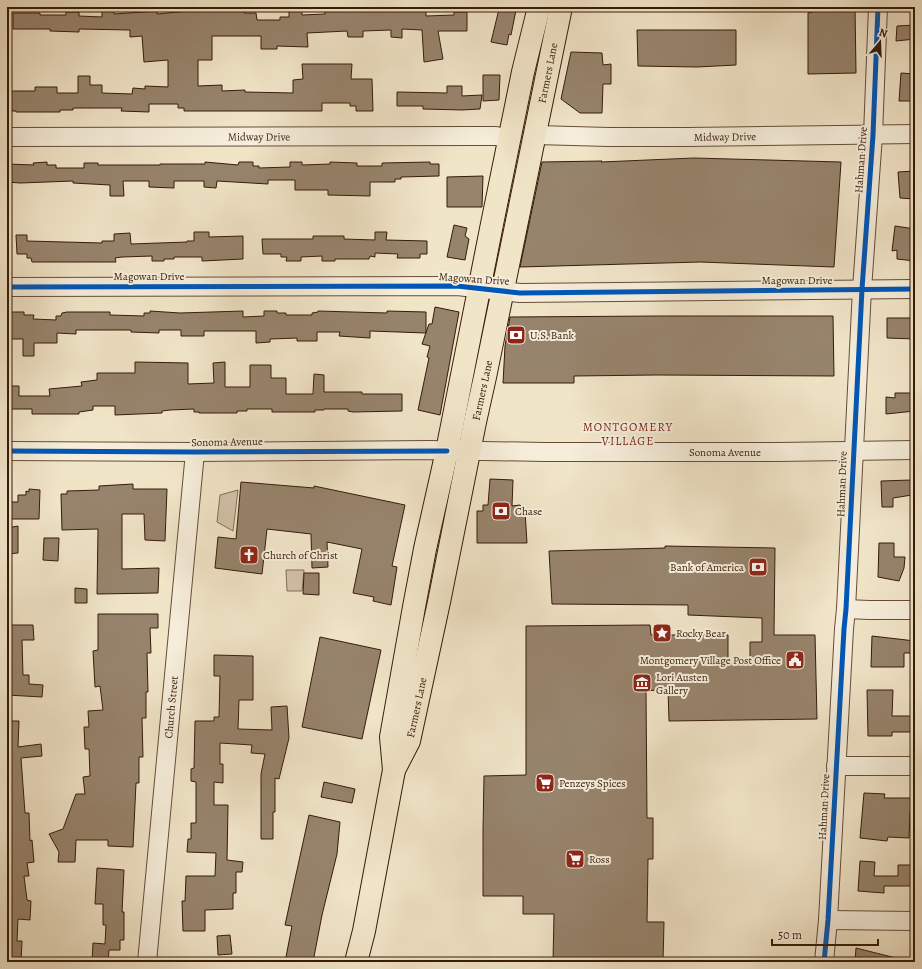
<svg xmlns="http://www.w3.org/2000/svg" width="922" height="969" viewBox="0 0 922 969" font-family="Alegreya,serif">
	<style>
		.green { fill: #d1c2a8; stroke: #846e59 }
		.building { fill: #97846d; stroke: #361a0a }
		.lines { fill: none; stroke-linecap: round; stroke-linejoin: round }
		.minor-casing { stroke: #654d3a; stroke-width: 20 }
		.major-casing { stroke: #361a0a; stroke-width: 24 }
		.minor { stroke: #f6eedb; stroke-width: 18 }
		.major { stroke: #f1e5c8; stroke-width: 22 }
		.cycleway-casing { stroke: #f6eedb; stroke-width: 8 }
		.cycleway { stroke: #0057b8; stroke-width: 5 }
		.labels { text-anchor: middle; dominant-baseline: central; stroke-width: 4; stroke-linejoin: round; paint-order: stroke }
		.street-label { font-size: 11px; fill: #361a0a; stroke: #f6eedb }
		.poi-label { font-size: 11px; fill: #361a0a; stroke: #f6eedb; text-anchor: start }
		.neighbourhood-label { font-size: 12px; letter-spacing: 1px; fill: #7a1f14; stroke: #f6eedb }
	</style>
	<rect width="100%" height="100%" fill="#f1e5c8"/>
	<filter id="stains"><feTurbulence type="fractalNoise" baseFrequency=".005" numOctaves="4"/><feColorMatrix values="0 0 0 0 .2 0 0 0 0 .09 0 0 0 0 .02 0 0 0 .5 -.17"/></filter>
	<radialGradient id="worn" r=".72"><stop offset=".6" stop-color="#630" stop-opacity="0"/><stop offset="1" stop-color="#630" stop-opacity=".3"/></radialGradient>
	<g class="green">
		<polygon points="238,490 233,531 217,522 220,495"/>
		<polygon points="286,570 304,570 302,591 287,591"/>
	</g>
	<g class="building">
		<polygon points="813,7 855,7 856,73 808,74 808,13 812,12"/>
		<polygon points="499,9 516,10 511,35 509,34 507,45 491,42"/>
		<polygon points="374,10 374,11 405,10 426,11 426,16 454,15 454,12 467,12 467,31 438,31 443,59 424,62 422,30 402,29 402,38 391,37 391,30 363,31 363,37 348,37 347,31 307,33 308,47 277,46 277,49 261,49 261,36 212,36 212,60 198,60 198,86 222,85 222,91 245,90 245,92 293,93 293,80 303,79 302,64 352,64 351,79 372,79 373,111 356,111 356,106 350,106 350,103 322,103 322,111 184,111 184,108 178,108 178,104 149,104 149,112 121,111 122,108 73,108 73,110 60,110 60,112 16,112 16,111 12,111 12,109 7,108 7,91 35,91 35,87 57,87 57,93 78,93 78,76 90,76 90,85 102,85 102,93 132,94 133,88 145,89 145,86 168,87 168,60 144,62 142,36 130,37 130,30 79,29 79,32 50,31 50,29 13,29 13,13 40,13 40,15 66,15 66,12 79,12 79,16 102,17 102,11 114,11 114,14 157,11 157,14 188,11 245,11 244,13 256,13 257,20 280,20 280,17 289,17 289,11 302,11 302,15 325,14 325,11"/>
		<polygon points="915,25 915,39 896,41 897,26"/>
		<polygon points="637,30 736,30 736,65 697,67 638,66"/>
		<polygon points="571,52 602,53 603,65 611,64 611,84 603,84 602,113 580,113 561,99"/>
		<polygon points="901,73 915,74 915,101 899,101"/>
		<polygon points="483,75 500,75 499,100 483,101"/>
		<polygon points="447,86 462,86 462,96 482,95 480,109 462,110 423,109 423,106 397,106 397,92 447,93"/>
		<polygon points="694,158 841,162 834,267 700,262 520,267 542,162 602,161 601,162"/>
		<polygon points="47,162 47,165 56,165 56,168 84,168 84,163 98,163 98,165 160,165 160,164 205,164 205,162 238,165 239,162 253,162 253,166 259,166 259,168 290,167 290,162 302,162 302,165 330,164 330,162 357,163 357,166 382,166 382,163 430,162 430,164 439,164 439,176 401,177 401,179 395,179 395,182 370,182 370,196 328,195 328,190 295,190 295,180 268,180 268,184 217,181 216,188 204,187 204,181 174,181 174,188 149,187 149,181 123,181 124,196 110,196 110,185 73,183 73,181 20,183 7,182 7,164 34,165 33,163"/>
		<polygon points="915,171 915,199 900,198 898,172"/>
		<polygon points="483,176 482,207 447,207 447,177"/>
		<polygon points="454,225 467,228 465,236 469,239 465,260 447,257"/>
		<polygon points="895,226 915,229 915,261 897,259 897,250 892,251"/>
		<polygon points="194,232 209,232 209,237 243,236 243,259 202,261 202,257 174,257 174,259 164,259 164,261 152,261 152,256 122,257 115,258 116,262 32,262 31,258 27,258 27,254 17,254 16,235 27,235 27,241 102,243 102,241 114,241 114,234 130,233 131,244 187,242 187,241 194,241"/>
		<polygon points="375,232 387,232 386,240 427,241 427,254 420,254 420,258 397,258 398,254 375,253 375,257 370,256 369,259 335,259 335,261 322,261 322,256 301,257 301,261 286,261 287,257 281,257 281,254 263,254 262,239 313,239 313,236 344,236 344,239 375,240"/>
		<polygon points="435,307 459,312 440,415 418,410 429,358 427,357 430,346 422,344 429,324 432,324"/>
		<polygon points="150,311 180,313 243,311 243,317 264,316 264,311 277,311 277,313 286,313 286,315 312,315 312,313 318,312 318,311 387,313 387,311 426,312 426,333 370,331 370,338 339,336 340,332 317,332 317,341 297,341 297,338 270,339 270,342 256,343 256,331 204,331 204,336 181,336 181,330 159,330 159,333 131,332 131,330 76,330 76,334 57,333 57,343 34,343 34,356 23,356 23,339 11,339 11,332 7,332 7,318 10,318 11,312 24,312 24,315 34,315 33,319 56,320 56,316 61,316 62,313 67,312 110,312 110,315 144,316 144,313 150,313"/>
		<polygon points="656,316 833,316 834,376 656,375 574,376 574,383 503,383 505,346 510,317"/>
		<polygon points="887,318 915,318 915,339 887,338"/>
		<polygon points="135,362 188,363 188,384 214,383 213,363 225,362 225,387 250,387 250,365 271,365 271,378 286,378 286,394 313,394 314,374 324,375 324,392 362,392 362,394 402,394 402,411 353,412 348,411 348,409 324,409 324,410 315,410 315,412 272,412 272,409 247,409 247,411 237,411 237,413 199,413 199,412 194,412 194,409 170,410 162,411 162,413 115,415 115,406 93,406 93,410 79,412 79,414 32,414 32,409 7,409 7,386 19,386 19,396 50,396 49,389 82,386 81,382 97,380 97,373 135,373"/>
		<polygon points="895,393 915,393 915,411 886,414 886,397 895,398"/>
		<polygon points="490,479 513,480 512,506 520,505 525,511 527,543 477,543 477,511 483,511 483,505 488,505"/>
		<polygon points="911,480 912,495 893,498 893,507 882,507 881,481"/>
		<polygon points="241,482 314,488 314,486 405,505 392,566 397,567 391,605 373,601 374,597 353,593 362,549 327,542 328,567 312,568 311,534 267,529 262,574 215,568 218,537 236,539"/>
		<polygon points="133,484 133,489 167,489 165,541 145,540 144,514 122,514 122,569 159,568 158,593 97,594 98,529 62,530 61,494 67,494 67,491 99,490 99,486"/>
		<polygon points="29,489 40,490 39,519 10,519 10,502 18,502 18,495 26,495 26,491 29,492"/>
		<polygon points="18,526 18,553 7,554 7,528"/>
		<polygon points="44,538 59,538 58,561 43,560"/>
		<polygon points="879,543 894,543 894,557 905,557 904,568 899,581 878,577"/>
		<polygon points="665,546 775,548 774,635 815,635 817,719 669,721 668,689 646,691 647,818 653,818 653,859 648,859 647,922 664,922 663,962 553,962 554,914 523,914 523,896 483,896 483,830 484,776 526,775 526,626 650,625 651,635 728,635 728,663 750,663 750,642 762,642 762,618 688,615 688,605 552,604 549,551 665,548"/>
		<polygon points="304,573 319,573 319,595 303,594"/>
		<polygon points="75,588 87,589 87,603 75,603"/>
		<polygon points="98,614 158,614 158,628 150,628 151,653 147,653 148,692 146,692 146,718 142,718 143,757 139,757 139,783 136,783 133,847 108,846 108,840 76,840 75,862 58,862 59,852 49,834 63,829 76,794 85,794 83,777 90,776 89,749 85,749 84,727 89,727 88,711 103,710 100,686 95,687 93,651 98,650"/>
		<polygon points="7,625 33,625 34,640 22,640 23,675 29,675 29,684 43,685 42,697 7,695 7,676 10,675 10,653 7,653"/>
		<polygon points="872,636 915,641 915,653 904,653 904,667 871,667"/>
		<polygon points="320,637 381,650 362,739 302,727"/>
		<polygon points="214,655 253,656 253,700 239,700 238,729 272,730 271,707 287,706 289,738 279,779 275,778 275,812 273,812 273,839 261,839 261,774 265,754 251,753 252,745 220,743 220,764 223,764 223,783 214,782 214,805 228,805 227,860 243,862 242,872 236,872 236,893 233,893 233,909 205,910 205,931 183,931 182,901 185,901 186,876 215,876 216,853 187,852 188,839 191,839 191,823 196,823 196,782 191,781 191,769 194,768 195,721 214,721 214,717 219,717 220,676 214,676"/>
		<polygon points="867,690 893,690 892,716 915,716 915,732 892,732 892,736 868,736"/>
		<polygon points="7,721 19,721 18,747 41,744 42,756 21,758 25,813 29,813 30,841 32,840 34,862 27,863 29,876 24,876 27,900 31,901 30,920 18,919 17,941 22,941 21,962 7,962 7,899 12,899 9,876 7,876 7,813 11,813 10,787 7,787"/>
		<polygon points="324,782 355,789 352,803 321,797"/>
		<polygon points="864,793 885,794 884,798 915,798 915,812 910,812 909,838 888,837 887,841 860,838"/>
		<polygon points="309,815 340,822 337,854 322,915 313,962 285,962 292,926 285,925"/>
		<polygon points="860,861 875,862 874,876 898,876 898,865 915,865 915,886 884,886 884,893 858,891"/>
		<polygon points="97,868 124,870 122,912 124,912 124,940 120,940 120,950 109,950 108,962 92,962 93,943 105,944 106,925 103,925 103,904 95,904"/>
		<polygon points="230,935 232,954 218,955 217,936"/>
		<polygon points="856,948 896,958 896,962 855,962"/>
	</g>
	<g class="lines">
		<g class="minor-casing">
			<g id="minor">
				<path id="s1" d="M536,135L609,137H688L915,134"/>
				<path id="s2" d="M7,137L471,136H496L510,139"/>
				<polyline points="7,287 457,286 520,293 915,289"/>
				<path id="s3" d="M7,451L195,452L430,450L544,452H778L915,450"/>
				<polyline points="846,609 869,610 915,610"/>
				<polyline points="836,766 915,766"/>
				<polyline points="828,920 915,921"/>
				<path id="s4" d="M147,962L195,452"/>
				<polyline points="824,962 828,920 844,629 846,609 862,289 873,135 878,7"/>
			</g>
		</g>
		<g class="major-casing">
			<g id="major">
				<path id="s5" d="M394,770L409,741L439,602L475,422L485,377L561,7"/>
				<polyline points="356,962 364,931 394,770 391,737 414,607 425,549 447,451 492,224 523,72 539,7"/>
			</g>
		</g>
		<use href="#minor" class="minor"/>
		<use href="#major" class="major"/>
		<g class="cycleway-casing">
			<g id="cycleway">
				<polyline points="7,287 457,286 520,293 915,289"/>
				<polyline points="7,451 195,452 447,451"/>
				<polyline points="824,962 828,920 844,629 846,609 862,289 873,135 878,7"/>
			</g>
		</g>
		<use href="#cycleway" class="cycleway"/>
	</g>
	<defs>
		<g id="bank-square" transform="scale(1)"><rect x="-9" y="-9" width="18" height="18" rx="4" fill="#8f2418" stroke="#f6eedb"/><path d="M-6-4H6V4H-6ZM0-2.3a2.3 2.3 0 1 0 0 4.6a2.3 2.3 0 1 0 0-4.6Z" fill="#fff"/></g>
		<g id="church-square" transform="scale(1)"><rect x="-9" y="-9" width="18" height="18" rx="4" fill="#8f2418" stroke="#f6eedb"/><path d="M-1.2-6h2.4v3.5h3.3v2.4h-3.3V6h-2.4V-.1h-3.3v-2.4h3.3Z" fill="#fff"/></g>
		<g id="sight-square" transform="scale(1)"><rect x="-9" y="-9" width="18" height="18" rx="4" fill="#8f2418" stroke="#f6eedb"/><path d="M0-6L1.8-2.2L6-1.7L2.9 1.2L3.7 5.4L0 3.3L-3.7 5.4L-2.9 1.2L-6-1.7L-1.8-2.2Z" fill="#fff"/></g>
		<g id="civic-square" transform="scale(1)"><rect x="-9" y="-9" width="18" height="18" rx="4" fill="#8f2418" stroke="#f6eedb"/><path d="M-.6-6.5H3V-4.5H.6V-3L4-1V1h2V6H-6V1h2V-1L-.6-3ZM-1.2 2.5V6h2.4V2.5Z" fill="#fff"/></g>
		<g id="museum-square" transform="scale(1)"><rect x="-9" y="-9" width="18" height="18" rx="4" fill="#8f2418" stroke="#f6eedb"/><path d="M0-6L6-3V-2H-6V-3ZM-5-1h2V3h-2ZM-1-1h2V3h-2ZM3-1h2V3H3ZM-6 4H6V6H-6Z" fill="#fff"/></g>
		<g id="supermarket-square" transform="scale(1)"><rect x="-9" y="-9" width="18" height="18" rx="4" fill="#8f2418" stroke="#f6eedb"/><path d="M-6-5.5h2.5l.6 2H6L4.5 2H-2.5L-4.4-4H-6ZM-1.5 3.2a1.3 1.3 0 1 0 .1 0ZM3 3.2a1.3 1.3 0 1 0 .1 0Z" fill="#fff"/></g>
	</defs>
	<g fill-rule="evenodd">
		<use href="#bank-square" x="516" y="335"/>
		<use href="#bank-square" x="501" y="511"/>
		<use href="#church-square" x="249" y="555"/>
		<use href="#bank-square" x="758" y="567"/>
		<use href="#sight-square" x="662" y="633"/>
		<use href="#civic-square" x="795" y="660"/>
		<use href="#museum-square" x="642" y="683"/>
		<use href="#supermarket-square" x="545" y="783"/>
		<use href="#supermarket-square" x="575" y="859"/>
	</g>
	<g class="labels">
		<g class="street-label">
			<text stroke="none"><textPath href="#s5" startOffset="715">Farmers Lane</textPath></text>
			<text stroke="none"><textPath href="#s2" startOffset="252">Midway Drive</textPath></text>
			<text stroke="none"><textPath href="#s1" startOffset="189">Midway Drive</textPath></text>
			<text transform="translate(861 160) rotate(-86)">Hahman Drive</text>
			<text x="149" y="276">Magowan Drive</text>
			<text transform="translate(474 279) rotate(4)">Magowan Drive</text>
			<text x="797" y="280">Magowan Drive</text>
			<text stroke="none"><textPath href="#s5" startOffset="391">Farmers Lane</textPath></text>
			<text transform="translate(227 442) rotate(-1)">Sonoma Avenue</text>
			<text stroke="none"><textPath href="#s3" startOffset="718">Sonoma Avenue</textPath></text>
			<text transform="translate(842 484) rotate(-88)">Hahman Drive</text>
			<text stroke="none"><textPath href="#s4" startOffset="256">Church Street</textPath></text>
			<text stroke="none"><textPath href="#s5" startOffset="67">Farmers Lane</textPath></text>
			<text transform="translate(824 807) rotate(-87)">Hahman Drive</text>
		</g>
		<g class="poi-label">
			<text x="530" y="335">U.S. Bank</text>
			<text x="515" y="511">Chase</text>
			<text x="263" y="555">Church of Christ</text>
			<text x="744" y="567" text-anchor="end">Bank of America</text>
			<text x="676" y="633">Rocky Bear</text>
			<text x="781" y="660" text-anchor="end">Montgomery Village Post Office</text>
			<text x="656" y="677">Lori Austen<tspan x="656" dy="13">Gallery</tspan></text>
			<text x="559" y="783">Penzeys Spices</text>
			<text x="589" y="859">Ross</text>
		</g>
		<g class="neighbourhood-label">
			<text x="628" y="427">MONTGOMERY<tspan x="628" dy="14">VILLAGE</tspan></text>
		</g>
	</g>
	<rect width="922" height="969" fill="none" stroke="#f1e5c8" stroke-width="24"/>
	<rect x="8" y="8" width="906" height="953" fill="none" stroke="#361a0a" stroke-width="2"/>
	<rect x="12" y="12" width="898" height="945" fill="none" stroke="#361a0a"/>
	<g transform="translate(880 42) rotate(19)" stroke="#f6eedb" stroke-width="3" paint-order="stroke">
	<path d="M0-3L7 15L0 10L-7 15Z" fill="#361a0a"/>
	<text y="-6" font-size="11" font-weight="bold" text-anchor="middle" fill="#361a0a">N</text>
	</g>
	<path d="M772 939v6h106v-6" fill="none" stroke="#361a0a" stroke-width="2"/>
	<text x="778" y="939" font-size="12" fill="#361a0a" stroke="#f6eedb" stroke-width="3" paint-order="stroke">50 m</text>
	<rect width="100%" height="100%" filter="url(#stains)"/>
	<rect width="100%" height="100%" fill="url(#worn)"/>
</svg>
